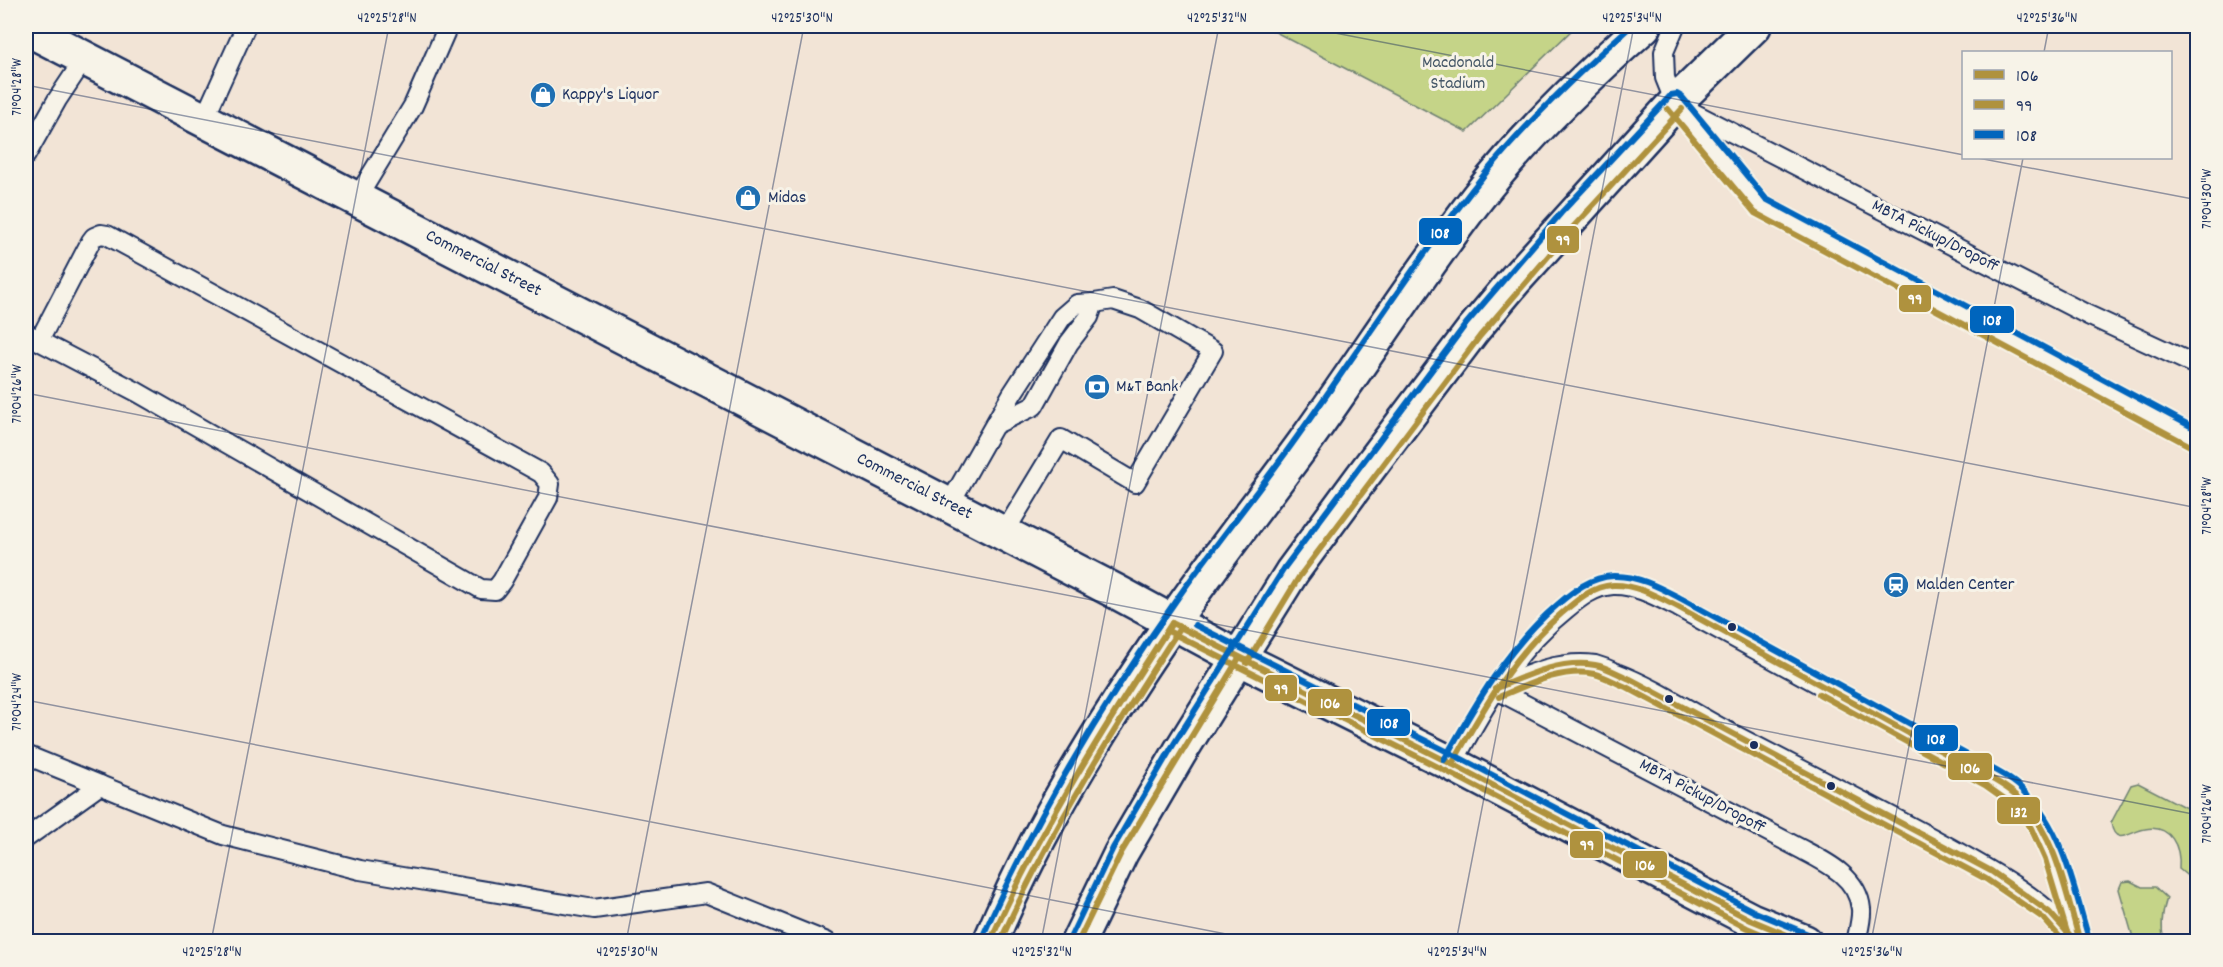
<svg xmlns="http://www.w3.org/2000/svg" width="2223" height="967" viewBox="0 0 2223 967" font-family="Dekko,sans-serif">
	<style>
		.green { fill: #c5d488; stroke: #708273; stroke-width: 1.5 }
		.lines { fill: none; stroke-linecap: round; stroke-linejoin: round }
		.service-casing { stroke: #1b2f5e; stroke-width: 22 }
		.secondary-casing { stroke: #1b2f5e; stroke-width: 38 }
		.primary-casing { stroke: #1b2f5e; stroke-width: 38 }
		.service { stroke: #f7f3e8; stroke-width: 18 }
		.secondary { stroke: #f7f3e8; stroke-width: 33 }
		.primary { stroke: #f7f3e8; stroke-width: 33 }
		.bus-1-casing { stroke: #f7f3e8; stroke-width: 10 }
		.bus-2-casing { stroke: #f7f3e8; stroke-width: 10 }
		.bus-3-casing { stroke: #f7f3e8; stroke-width: 10 }
		.bus-4-casing { stroke: #f7f3e8; stroke-width: 10 }
		.bus-1 { stroke: #af923e; stroke-width: 6 }
		.bus-2 { stroke: #af923e; stroke-width: 6 }
		.bus-3 { stroke: #0065bd; stroke-width: 6 }
		.bus-4 { stroke: #af923e; stroke-width: 6 }
		.ticks { fill: none; stroke: #1b2f5e; stroke-width: 1.5; stroke-opacity: 0.45 }
		.bus-dot { fill: #1b2f5e; stroke: #f7f3e8; stroke-width: 2 }
		.labels { text-anchor: middle; dominant-baseline: central; stroke-width: 6; stroke-linejoin: round; paint-order: stroke }
		.park-label { font-size: 18px; fill: #465868; stroke: #f7f3e8 }
		.poi-label { font-size: 18px; fill: #1b2f5e; stroke: #f7f3e8; text-anchor: start }
		.street-label { font-size: 18px; fill: #1b2f5e; stroke: #f7f3e8 }
		.line-badge { stroke: #f7f3e8; stroke-width: 2 }
		.badge-label { font-size: 16px; text-anchor: middle; font-weight: bold; fill: #fff }
		.neatline { fill: none; stroke: #1b2f5e; stroke-width: 2 }
		.ticks-label { font-size: 15px; text-anchor: middle; fill: #1b2f5e }
	</style>
	<rect width="100%" height="100%" fill="#f2e4d6"/>
	<filter id="ink" filterUnits="userSpaceOnUse"><feTurbulence type="fractalNoise" baseFrequency=".0167" numOctaves="2"/><feDisplacementMap in="SourceGraphic" scale="12" xChannelSelector="R" yChannelSelector="G"/><feConvolveMatrix kernelMatrix="1 2 1 2 8 2 1 2 1" color-interpolation-filters="sRGB"/></filter>
	<g filter="url(#ink)">
		<g class="green">
			<polygon points="1264,26 1576,26 1467,132"/>
			<path d="M2138,783L2196,813L2189,826L2197,831V877L2191,879L2179,869C2181,847 2171,824 2145,829C2131,831 2115,848 2111,823L2131,785Z"/>
			<path d="M2130,881L2142,887H2155L2167,898C2162,913 2160,926 2164,941H2134L2119,889L2122,882Z"/>
		</g>
		<g class="lines">
			<g class="service-casing">
				<g id="service">
					<polyline points="1675,26 1664,52 1665,78 1675,103 1760,206 2198,440"/>
					<polyline points="1682,107 2088,315 2198,366"/>
					<polyline points="204,119 246,26"/>
					<polyline points="26,155 57,100 85,58"/>
					<polyline points="357,198 413,106 448,26"/>
					<polyline points="26,333 39,341 137,392 481,589 495,590 502,581 548,498 550,484 541,473 107,235 101,234 94,237 91,241 39,341"/>
					<polyline points="996,424 1034,406 1069,343 1089,317 1094,303 1113,300 1140,309 1213,351 1135,483 1061,439 1004,533"/>
					<polyline points="949,505 1012,394 1062,317 1077,304 1094,303"/>
					<path d="M1495,689C1527,675 1559,660 1595,665C1602,667 1610,670 1616,673C1653,687 1686,709 1721,728C1792,765 1863,801 1934,839C1977,863 2050,900 2076,942"/>
					<path d="M1495,689L1801,849C1826,862 1858,877 1861,909C1862,919 1858,932 1856,942"/>
					<polyline points="26,755 223,835 360,870 594,909 706,893 827,942"/>
					<path d="M1452,764C1485,706 1512,652 1565,610C1579,598 1594,586 1613,585C1635,584 1658,597 1678,607L1976,770C1990,778 2007,787 2019,798C2054,832 2066,896 2080,942"/>
					<polyline points="26,838 100,785"/>
				</g>
			</g>
			<g class="secondary-casing">
				<polyline id="secondary" points="26,28 1115,591 1239,658 1452,764 1670,878 1751,920 1805,942"/>
			</g>
			<g class="primary-casing">
				<g id="primary">
					<path d="M990,942C1037,829 1104,721 1173,621C1215,560 1261,502 1304,443C1363,361 1417,276 1478,197C1527,134 1585,78 1644,26"/>
					<polyline points="1078,942 1121,853 1180,752 1292,572 1362,477 1473,330 1515,280 1675,103 1754,26"/>
				</g>
			</g>
			<use href="#service" class="service"/>
			<use href="#secondary" class="secondary"/>
			<use href="#primary" class="primary"/>
			<g class="bus-1-casing">
				<g id="bus-1">
					<polyline points="1172,623 1452,764 1751,920 1804,942"/>
					<path d="M1495,689C1525,676 1560,659 1595,665C1607,667 1618,674 1630,679L1991,871L2049,912L2076,942"/>
					<path d="M1452,764C1483,709 1513,655 1562,613C1577,600 1593,586 1613,585C1636,584 1658,597 1678,607L1976,770C1990,778 2007,786 2019,798C2056,835 2066,893 2080,942"/>
					<path d="M990,942C1040,829 1105,726 1172,623"/>
					<polyline points="1078,942 1121,853 1239,658"/>
				</g>
			</g>
			<g class="bus-2-casing">
				<g id="bus-2">
					<polyline points="1668,109 1755,213 2194,448"/>
					<polyline points="1168,631 1448,772 1747,928 1780,942"/>
					<polyline points="1247,663 1299,577 1480,336 1575,225 1682,109"/>
					<path d="M1499,697C1527,685 1563,667 1595,674C1606,677 1616,683 1626,687L1986,879L2043,918L2064,942"/>
					<path d="M1000,942C1050,831 1114,729 1180,628"/>
				</g>
			</g>
			<g class="bus-3-casing">
				<g id="bus-3">
					<polyline points="1195,625 1456,756 1755,912 1808,934"/>
					<path d="M1444,760C1476,703 1507,648 1557,605C1573,591 1591,577 1613,576C1638,575 1661,588 1682,599L1980,762C1996,771 2014,779 2026,793C2064,832 2074,889 2089,939"/>
					<path d="M982,938C1035,817 1103,704 1179,596C1217,542 1259,491 1297,437C1361,348 1419,255 1488,170C1531,118 1580,71 1631,26"/>
					<polyline points="1070,938 1113,848 1172,747 1285,567 1466,324 1561,213 1671,95 1677,94 1682,97 1766,199 2198,430"/>
				</g>
			</g>
			<g class="bus-4-casing">
				<polyline id="bus-4" points="1819,694 1985,785 2016,807 2031,828 2045,859 2070,942"/>
			</g>
			<use href="#bus-1" class="bus-1"/>
			<use href="#bus-2" class="bus-2"/>
			<use href="#bus-3" class="bus-3"/>
			<use href="#bus-4" class="bus-4"/>
		</g>
	</g>
	<path class="ticks" d="M1299,26L1964,155M2044,52L2049,26M26,85L2198,508M1978,158L2198,200M26,393L2198,815M26,700L1267,942M211,942L389,26M626,942L804,26M1041,942L1219,26M1456,942L1634,26M1871,942L2023,158"/>
	<defs>
		<g id="shop-disc" transform="scale(1.35)"><circle r="9.5" fill="#1f6fb2" stroke="#f7f3e8"/><path d="M-5-2.5h2.3a2.7 3.5 0 0 1 5.4 0H5L5.5 6h-11ZM-1.5-2.5h3a1.5 2.3 0 0 0-3 0Z" fill="#fff"/></g>
		<g id="bank-disc" transform="scale(1.35)"><circle r="9.5" fill="#1f6fb2" stroke="#f7f3e8"/><path d="M-6-4H6V4H-6ZM0-2.3a2.3 2.3 0 1 0 0 4.6a2.3 2.3 0 1 0 0-4.6Z" fill="#fff"/></g>
		<g id="station-disc" transform="scale(1.35)"><circle r="9.5" fill="#1f6fb2" stroke="#f7f3e8"/><path d="M-3-6H3Q5-6 5-4V2Q5 4 3 4L4.5 6H3L1.5 4h-3L-3 6H-4.5L-3 4Q-5 4-5 2V-4Q-5-6-3-6ZM-3.5-4v3h7v-3ZM-3.5 1v1.5H-2V1ZM2 1v1.5H3.5V1Z" fill="#fff"/></g>
	</defs>
	<g fill-rule="evenodd">
		<use href="#shop-disc" x="543" y="95"/>
		<use href="#shop-disc" x="748" y="198"/>
		<use href="#bank-disc" x="1097" y="387"/>
		<use href="#station-disc" x="1896" y="585"/>
	</g>
	<g class="bus-dot">
		<circle cx="1732" cy="627" r="5"/>
		<circle cx="1669" cy="699" r="5"/>
		<circle cx="1754" cy="745" r="5"/>
		<circle cx="1831" cy="786" r="5"/>
	</g>
	<g class="labels">
		<g class="park-label">
			<text x="1458" y="63">Macdonald<tspan x="1458" dy="21">Stadium</tspan></text>
		</g>
		<g class="poi-label">
			<text x="562" y="95">Kappy's Liquor</text>
			<text x="768" y="198">Midas</text>
			<text x="1116" y="387">M&amp;T Bank</text>
			<text x="1916" y="585">Malden Center</text>
		</g>
		<g class="street-label">
			<text transform="translate(1935 237) rotate(27)">MBTA Pickup/Dropoff</text>
			<text transform="translate(483 264) rotate(27)">Commercial Street</text>
			<text transform="translate(914 487) rotate(27)">Commercial Street</text>
			<text transform="translate(1702 797) rotate(28)">MBTA Pickup/Dropoff</text>
		</g>
	</g>
	<g class="line-badge">
		<rect x="1418" y="217" width="45" height="29" rx="6" fill="#0065bd"/>
		<rect x="1546" y="225" width="34" height="29" rx="6" fill="#af923e"/>
		<rect x="1898" y="284" width="34" height="29" rx="6" fill="#af923e"/>
		<rect x="1969" y="305" width="46" height="29" rx="6" fill="#0065bd"/>
		<rect x="1264" y="674" width="34" height="28" rx="6" fill="#af923e"/>
		<rect x="1307" y="688" width="46" height="29" rx="6" fill="#af923e"/>
		<rect x="1366" y="708" width="45" height="29" rx="6" fill="#0065bd"/>
		<rect x="1913" y="724" width="46" height="28" rx="6" fill="#0065bd"/>
		<rect x="1947" y="752" width="46" height="29" rx="6" fill="#af923e"/>
		<rect x="1996" y="796" width="45" height="29" rx="6" fill="#af923e"/>
		<rect x="1569" y="830" width="35" height="29" rx="6" fill="#af923e"/>
		<rect x="1622" y="850" width="46" height="29" rx="6" fill="#af923e"/>
	</g>
	<g class="badge-label">
		<text x="1440" y="238">108</text>
		<text x="1563" y="245">99</text>
		<text x="1915" y="304">99</text>
		<text x="1992" y="325">108</text>
		<text x="1281" y="694">99</text>
		<text x="1330" y="708">106</text>
		<text x="1389" y="728">108</text>
		<text x="1936" y="744">108</text>
		<text x="1970" y="773">106</text>
		<text x="2019" y="817">132</text>
		<text x="1587" y="850">99</text>
		<text x="1645" y="870">106</text>
	</g>
	<rect width="2223" height="967" fill="none" stroke="#f7f3e8" stroke-width="66"/>
	<rect x="1962" y="51" width="210" height="108" fill="#f7f3e8" stroke="#9fa5b1" stroke-width="1.5"/>
	<rect x="1974" y="70" width="30" height="9" fill="#af923e" stroke="#9fa5b1" stroke-width="1.5"/>
	<text x="2016" y="81" font-size="18" fill="#1b2f5e">106</text>
	<rect x="1974" y="100" width="30" height="9" fill="#af923e" stroke="#9fa5b1" stroke-width="1.5"/>
	<text x="2016" y="111" font-size="18" fill="#1b2f5e">99</text>
	<rect x="1974" y="130" width="30" height="9" fill="#0065bd" stroke="#9fa5b1" stroke-width="1.5"/>
	<text x="2016" y="141" font-size="18" fill="#1b2f5e">108</text>
	<rect x="33" y="33" width="2157" height="901" class="neatline"/>
	<g class="ticks-label">
		<text x="387" y="22">42°25'28"N</text>
		<text x="802" y="22">42°25'30"N</text>
		<text x="1217" y="22">42°25'32"N</text>
		<text x="1632" y="22">42°25'34"N</text>
		<text x="2047" y="22">42°25'36"N</text>
		<text transform="translate(16 87) rotate(-90)" y="5">71°04'28"W</text>
		<text transform="translate(2206 199) rotate(-90)" y="5">71°04'30"W</text>
		<text transform="translate(16 394) rotate(-90)" y="5">71°04'26"W</text>
		<text transform="translate(2206 506) rotate(-90)" y="5">71°04'28"W</text>
		<text transform="translate(16 702) rotate(-90)" y="5">71°04'24"W</text>
		<text transform="translate(2206 814) rotate(-90)" y="5">71°04'26"W</text>
		<text x="212" y="956">42°25'28"N</text>
		<text x="627" y="956">42°25'30"N</text>
		<text x="1042" y="956">42°25'32"N</text>
		<text x="1457" y="956">42°25'34"N</text>
		<text x="1872" y="956">42°25'36"N</text>
	</g>
</svg>
